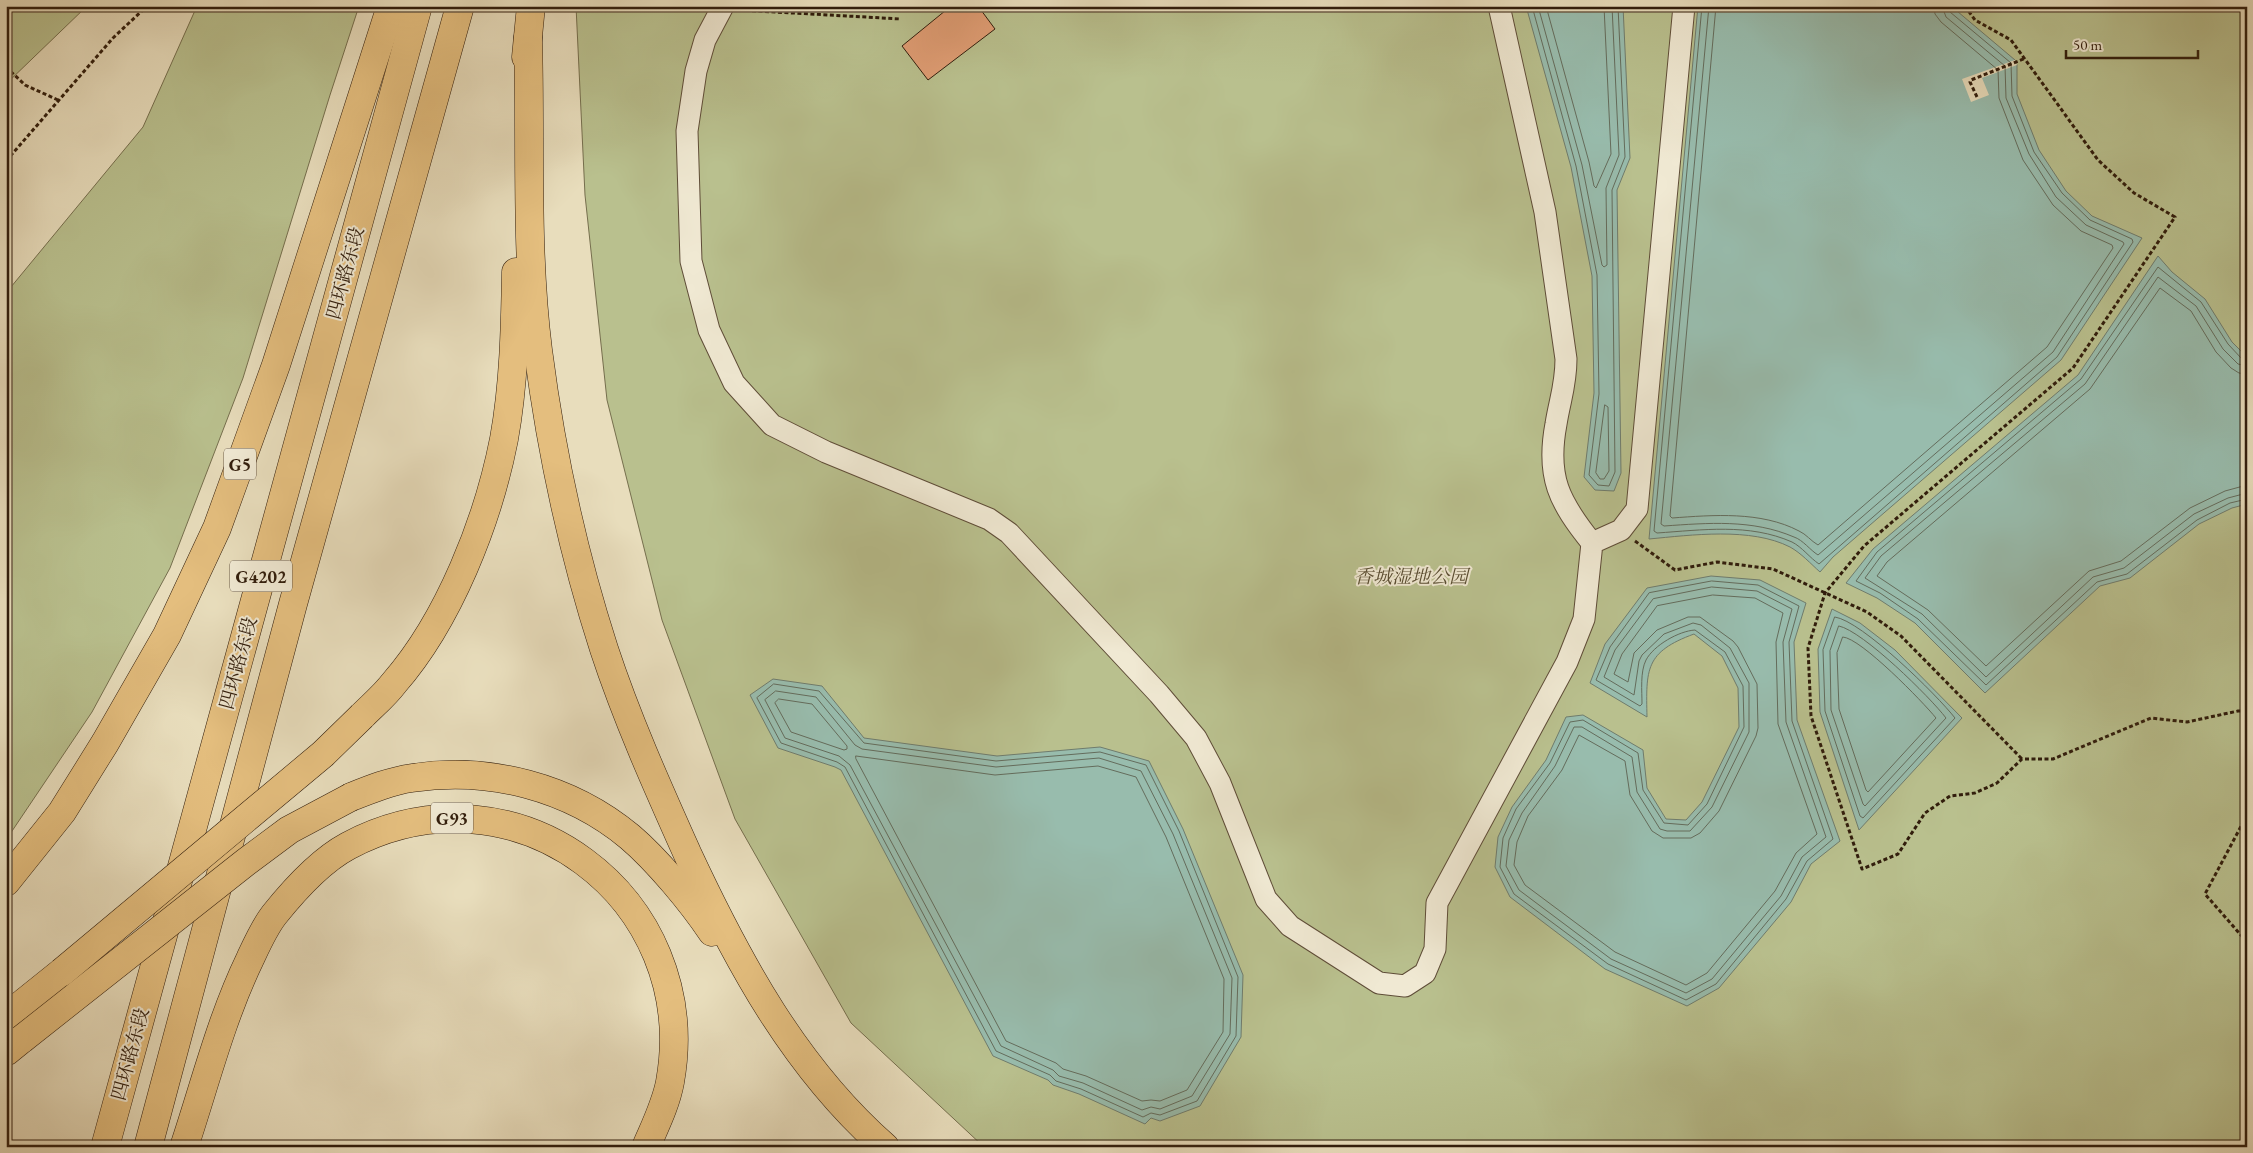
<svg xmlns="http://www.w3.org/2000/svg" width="2253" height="1153" viewBox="0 0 2253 1153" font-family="'EB Garamond','Noto Serif SC',serif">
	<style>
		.green { fill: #b9c08e; stroke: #756e4d }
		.water { fill: #98bcad; stroke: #6f7c6d }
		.pier { fill: #e8ddbc }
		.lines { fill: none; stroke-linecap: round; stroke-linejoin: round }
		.shore { stroke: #646c5c; stroke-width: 1 }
		.building { fill: #e09d74; stroke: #311d0c }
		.minor-casing { stroke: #5f4d38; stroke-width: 23 }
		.highway-casing { stroke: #311d0c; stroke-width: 29 }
		.path { stroke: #311d0c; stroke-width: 3; stroke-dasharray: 4 2.5; stroke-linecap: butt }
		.minor { stroke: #f0e9d3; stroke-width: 21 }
		.highway { stroke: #e4be7e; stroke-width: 28 }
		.highway-bridge-casing { stroke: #311d0c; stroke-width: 29; stroke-linecap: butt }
		.highway-bridge { stroke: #e4be7e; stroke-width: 28 }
		.labels { text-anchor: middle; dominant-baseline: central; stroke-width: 4; stroke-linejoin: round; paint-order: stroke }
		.shield { fill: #f0e9d3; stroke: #6a5a48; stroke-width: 1 }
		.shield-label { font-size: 18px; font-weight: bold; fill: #311d0c }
		.street-label { font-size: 19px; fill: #311d0c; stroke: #f0e9d3 }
		.park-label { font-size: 19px; font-style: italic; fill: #5a4e33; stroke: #f0e9d3 }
	</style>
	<rect width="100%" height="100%" fill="#e8ddbc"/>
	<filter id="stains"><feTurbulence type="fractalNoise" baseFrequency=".004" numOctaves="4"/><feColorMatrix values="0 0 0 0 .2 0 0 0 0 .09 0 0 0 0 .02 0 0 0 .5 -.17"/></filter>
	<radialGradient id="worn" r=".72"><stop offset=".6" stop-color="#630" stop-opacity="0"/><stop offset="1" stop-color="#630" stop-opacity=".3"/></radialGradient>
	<g class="green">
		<polygon points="6,6 87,6 6,84"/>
		<polygon points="197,6 359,6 330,95 243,378 170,568 92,712 6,840 6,293 143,127"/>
		<polygon points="576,6 2247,6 2247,1147 984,1147 851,1023 735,819 662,620 607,400 585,195"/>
	</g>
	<g class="water">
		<polygon points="1526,6 1623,6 1630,158 1617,190 1621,473 1614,491 1595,490 1584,477 1594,393 1592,276 1571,167"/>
		<path d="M1698,6H1951L2015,60L2017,65V94L2039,150L2066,191L2092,216L2142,238L2061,360L1833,557L1820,572C1811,564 1801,553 1790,547C1751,527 1691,535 1649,539Z"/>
		<polygon points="2158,256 2172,272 2205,299 2232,342 2247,357 2247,504 2232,508 2199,524 2130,578 2100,586 1985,693 1915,623 1877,598 1846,583 1873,549 2078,375"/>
		<path d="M1711,576L1760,580L1806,603L1794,642L1797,720L1840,841L1811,864L1791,902L1719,988L1687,1006L1605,969L1510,897L1495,867L1498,837L1512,807L1546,760L1566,717L1583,715L1643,750L1647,788L1666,819L1686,820L1702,802L1739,727L1738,688L1722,656L1694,634C1645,652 1646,669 1647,717L1590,683L1605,644L1647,588Z"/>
		<polygon points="1832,609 1860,623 1895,650 1962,718 1859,830 1820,712 1818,649"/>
		<polygon points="773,679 822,686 864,738 997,756 1100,747 1149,761 1183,829 1243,975 1241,1037 1200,1106 1160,1121 1151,1118 1145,1124 1079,1094 1053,1085 1048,1080 993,1056 841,770 835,767 778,748 750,695"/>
	</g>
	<polygon class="pier" points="2015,60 2017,65 1982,78 1989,95 1971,102 1962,79"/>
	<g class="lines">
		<g class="shore">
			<polyline points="1532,6 1576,166 1597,275 1599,394 1589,475 1598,485 1609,486 1615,472 1612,190 1625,157 1618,6"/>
			<polyline points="1538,6 1582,165 1602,265 1604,267 1607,265 1606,188 1619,155 1612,6"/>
			<polyline points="1546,6 1589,162 1594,186 1596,188 1611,154 1604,6"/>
			<path d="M1702,6L1654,531L1657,533C1702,530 1749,523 1792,542C1802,547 1810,558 1819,564L2057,357L2133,242L2132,239L2090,220L2062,193L2034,152L2012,96L2011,63L1950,12L1948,6"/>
			<path d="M1709,6L1661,524L1664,526C1708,523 1752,519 1794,537C1803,540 1810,550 1818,555L2053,352L2124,244L2123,242L2086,225L2056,197L2029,154L2006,98L2005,66L1946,17L1942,6"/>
			<path d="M1716,6L1670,516L1672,518C1713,515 1761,511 1799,531C1806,534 1811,541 1818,545L2047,347L2113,248L2112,245L2081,231L2053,205L2023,160L1999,98L1998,70L1941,22L1935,14L1934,6"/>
			<polyline points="2247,360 2242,359 2228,344 2201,302 2158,267 2081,379 1877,552 1856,581 1880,593 1918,619 1986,685 2097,582 2127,574 2197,520 2230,503 2247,499"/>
			<polyline points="2247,366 2238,364 2223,349 2196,306 2158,277 2085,384 1881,556 1865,578 1922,614 1986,677 2093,577 2124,568 2194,514 2228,498 2247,493"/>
			<polyline points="2247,374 2239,373 2231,368 2216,352 2191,311 2160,288 2090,389 1887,562 1877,576 1928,610 1986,666 2089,571 2121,561 2190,508 2225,491 2247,485"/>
			<polygon points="1605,405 1608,407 1609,471 1604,479 1600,479 1596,473"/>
			<path d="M1712,581L1758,585L1799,606L1789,642L1792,721L1833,839L1807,861L1786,899L1716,984L1686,1000L1608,964L1514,894L1500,867L1503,838L1516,809L1550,763L1570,722L1583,720L1638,753L1643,790L1664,823L1688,825L1707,804L1744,727L1743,686L1725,652L1695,630C1679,631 1654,645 1646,660C1640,672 1642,691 1642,704L1640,706L1596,680L1610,647L1649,593Z"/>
			<polygon points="1712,587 1757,591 1792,609 1783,642 1786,722 1826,837 1802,857 1781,896 1712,979 1686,993 1611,959 1519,890 1506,866 1509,840 1522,813 1555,766 1574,727 1582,727 1632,757 1637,792 1660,829 1667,831 1690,831 1712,807 1749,732 1749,683 1730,648 1701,625 1693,623 1664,634 1642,655 1639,661 1634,695 1604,677 1615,650 1653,599"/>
			<polygon points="1713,595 1755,598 1783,613 1776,642 1778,724 1817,834 1796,853 1775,891 1707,973 1686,985 1615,952 1525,885 1514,865 1517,842 1528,816 1562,770 1579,735 1625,761 1630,795 1652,831 1663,838 1691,838 1700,833 1719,811 1756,736 1758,728 1757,684 1738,647 1733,641 1700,617 1688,617 1657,630 1634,653 1628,682 1614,674 1622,654 1657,606"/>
			<path d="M1835,617C1862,621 1937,695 1955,718L1863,818L1860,816L1825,711L1823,650Z"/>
			<path d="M1839,626C1863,631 1930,697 1946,718L1865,806L1863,804L1831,710L1830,651Z"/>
			<path d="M1843,637C1861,638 1923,702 1936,718L1868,792L1866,790L1839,709L1837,653Z"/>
			<polygon points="774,684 819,691 864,743 996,761 1100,752 1146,765 1179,831 1238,977 1236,1036 1197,1101 1160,1115 1151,1113 1143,1117 1081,1089 1056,1081 1050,1075 996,1051 845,767 837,762 781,743 757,698"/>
			<polygon points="776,691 816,697 855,745 862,749 996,767 1099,758 1141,771 1173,834 1232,978 1230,1034 1192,1096 1160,1109 1151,1107 1142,1110 1083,1083 1059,1076 1053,1070 1001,1046 850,765 839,756 785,738 765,700"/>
			<polygon points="779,699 812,704 847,746 847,749 844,750 791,732 775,703"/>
			<polygon points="856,756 995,775 1098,766 1136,777 1166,837 1224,979 1223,1032 1187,1090 1160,1101 1151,1100 1142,1101 1086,1076 1063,1069 1056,1063 1006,1041 856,759"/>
		</g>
	</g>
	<polygon class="building" points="951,6 978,6 995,29 928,80 902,46"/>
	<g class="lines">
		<g class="minor-casing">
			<g id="minor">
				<polyline points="723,6 705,40 696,71 687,131 691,261 709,330 734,383 772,425 826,452 989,519 1009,533 1159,694 1196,738 1220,783 1266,899 1290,926 1379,983 1405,986 1425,973 1435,949 1437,903 1567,662 1584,619 1592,543 1621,530 1637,509 1684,6"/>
				<path d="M1499,6L1545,212L1566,359C1566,385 1560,399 1556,424C1546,477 1559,502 1592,543"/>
			</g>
		</g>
		<g class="highway-casing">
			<g id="highway">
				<path d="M528,38C531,142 525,247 538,350C551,451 573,553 604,649C627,719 658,788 688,855C738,962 795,1068 885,1147"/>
				<polyline points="526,57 531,6"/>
				<path d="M362,716C373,705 385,695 394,683C449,620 488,521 504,439C514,384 515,327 516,272"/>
				<path d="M351,797C371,789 391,781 412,778C489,766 570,787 630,837C657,860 692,902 712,932"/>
				<polyline points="6,882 62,812 105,743 167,635 217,528 276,365 391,6"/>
				<polyline points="6,1017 62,972"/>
				<polyline points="6,1052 22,1039"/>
				<polyline points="105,1147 418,6"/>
				<polyline points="148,1147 293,604 460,6"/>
				<path d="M184,1147C205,1084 221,1019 250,959C257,944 264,928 274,915C294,890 320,861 348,846C515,757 703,898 670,1082C666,1104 655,1126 646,1147"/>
			</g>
		</g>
		<g class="path">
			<polyline points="1965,6 1975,20 2011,40 2098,160 2134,193 2175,217 2073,368 1864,546 1825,593 1808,648 1811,716 1862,869 1898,854 1925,813 1950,796 1975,793 1997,783 2022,759 2053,759 2151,718 2187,722 2238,711 2247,711"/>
			<polyline points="739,10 901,19"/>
			<polyline points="6,67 25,85 58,100"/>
			<polyline points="1977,97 1970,82 1971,80 2026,58"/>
			<polyline points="6,161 113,38 147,6"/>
			<polyline points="1635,541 1675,570 1717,562 1773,569 1867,612 1901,636 2022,759"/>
			<polyline points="2247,815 2205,894 2247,942"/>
		</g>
		<use href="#minor" class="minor"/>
		<use href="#highway" class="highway"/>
		<g class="highway-bridge-casing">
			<g id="highway-bridge">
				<polyline points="62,972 323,754 362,716"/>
				<polyline points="22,1039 246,862 289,830 351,797"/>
			</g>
		</g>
		<use href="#highway-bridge" class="highway-bridge"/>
	</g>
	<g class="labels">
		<g class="shield">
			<rect x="224" y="448.5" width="32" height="31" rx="4"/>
			<rect x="230" y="560.5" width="62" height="31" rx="4"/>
			<rect x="431" y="802.5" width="42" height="31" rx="4"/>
		</g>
		<g class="shield-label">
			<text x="240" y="464">G5</text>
			<text x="261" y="576">G4202</text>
			<text x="452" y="818">G93</text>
		</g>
		<g class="street-label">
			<text transform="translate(345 273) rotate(-75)">四环路东段</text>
			<text transform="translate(238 663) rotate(-75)">四环路东段</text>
			<text transform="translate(130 1054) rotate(-75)">四环路东段</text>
		</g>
		<g class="park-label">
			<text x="1411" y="576">香城湿地公园</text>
		</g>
	</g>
	<rect width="2253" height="1153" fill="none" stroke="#e8ddbc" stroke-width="25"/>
	<rect x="8" y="8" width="2238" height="1138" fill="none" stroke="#311d0c" stroke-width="2.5"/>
	<rect x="12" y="12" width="2228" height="1128" fill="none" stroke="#311d0c"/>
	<path d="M2066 50v8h132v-8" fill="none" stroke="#311d0c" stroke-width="2.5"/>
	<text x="2073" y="50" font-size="15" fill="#311d0c" stroke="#f0e9d3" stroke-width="4" paint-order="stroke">50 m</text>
	<rect width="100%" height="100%" filter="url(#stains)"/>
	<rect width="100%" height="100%" fill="url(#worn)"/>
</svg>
